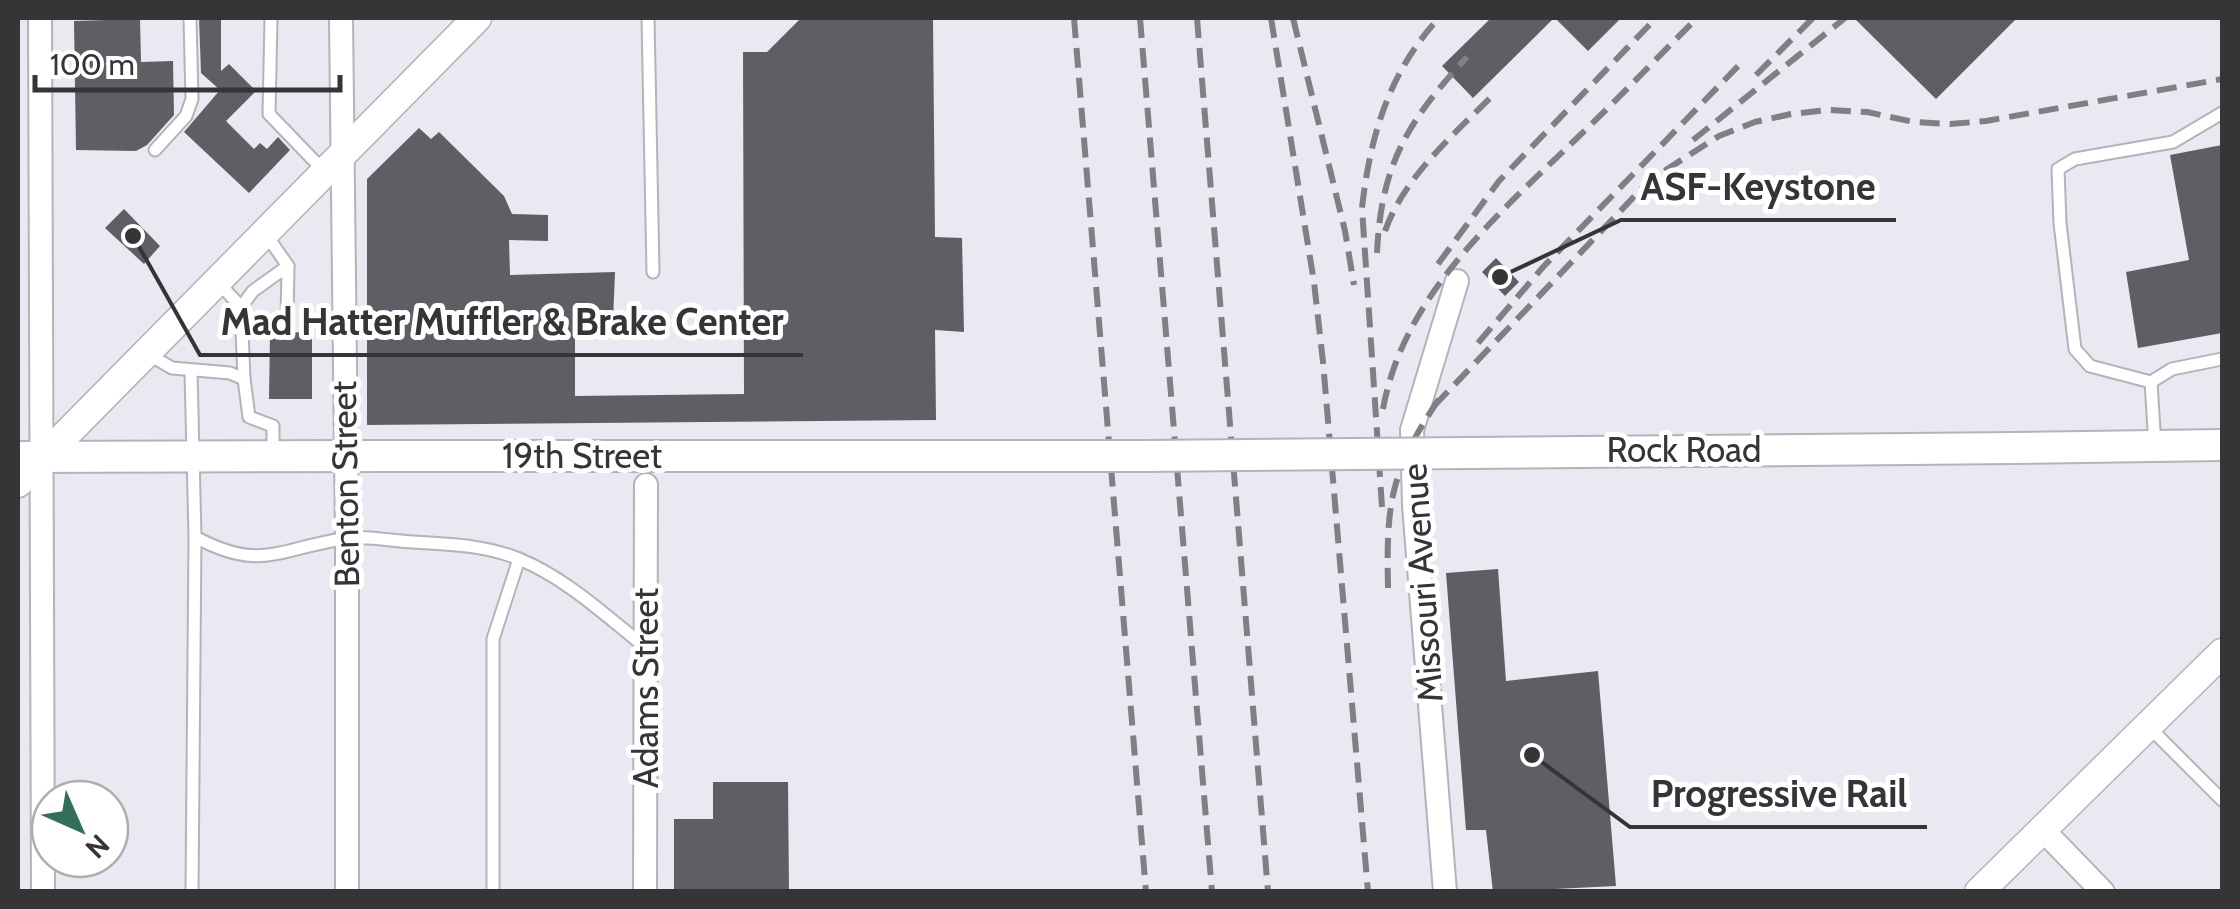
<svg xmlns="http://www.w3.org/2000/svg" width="2240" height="909" viewBox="0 0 2240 909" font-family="Cabin,sans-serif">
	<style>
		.building { fill: #605e65 }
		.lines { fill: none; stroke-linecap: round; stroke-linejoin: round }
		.service-casing { stroke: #b5b2bb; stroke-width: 15 }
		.minor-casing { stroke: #b5b2bb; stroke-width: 26 }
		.tertiary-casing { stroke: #b5b2bb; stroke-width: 31 }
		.secondary-casing { stroke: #b5b2bb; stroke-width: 34 }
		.service { stroke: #fff; stroke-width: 11 }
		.minor { stroke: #fff; stroke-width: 22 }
		.tertiary { stroke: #fff; stroke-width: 28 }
		.secondary { stroke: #fff; stroke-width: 30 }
		.rail { stroke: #817f85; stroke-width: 6; stroke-dasharray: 20 10; stroke-linecap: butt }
		.secondary-bridge-casing { stroke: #b5b2bb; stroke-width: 34; stroke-linecap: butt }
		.secondary-bridge { stroke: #fff; stroke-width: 30 }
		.labels { text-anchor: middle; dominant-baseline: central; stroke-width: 10; stroke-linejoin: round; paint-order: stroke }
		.street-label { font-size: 35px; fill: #353437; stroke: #fff }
		.leader { fill: none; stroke: #353437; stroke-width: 4 }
		.callout-dot { fill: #353437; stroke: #fff; stroke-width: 4 }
		.callout-label { font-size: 38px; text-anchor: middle; font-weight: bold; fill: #353437; stroke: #fff; stroke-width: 10; stroke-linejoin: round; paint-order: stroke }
	</style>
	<rect width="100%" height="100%" fill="#eae8f0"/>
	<g class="building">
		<polygon points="199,18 221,18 221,71 229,64 256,91 226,121 254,149 260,143 267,149 278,137 290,150 249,193 184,132 220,90 201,73"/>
		<polygon points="801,18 933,18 935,237 962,238 964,332 935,330 936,420 367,425 367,179 419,128 431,139 439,132 504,196 512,214 548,215 548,241 509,240 510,275 615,272 613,321 575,321 575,396 744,394 743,52 767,52"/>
		<polygon points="1491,18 1554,18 1473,98 1442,66"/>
		<polygon points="1555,18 1621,18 1588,51"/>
		<polygon points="1854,18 2017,18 1936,99"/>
		<polygon points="140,19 141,62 173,61 174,115 147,145 136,151 76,150 74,21"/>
		<polygon points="2222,145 2222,333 2138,348 2126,272 2189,260 2170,155"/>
		<polygon points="124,209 160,246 144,264 105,228"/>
		<polygon points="1496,258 1519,282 1505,296 1482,272"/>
		<polygon points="312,332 312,399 269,399 270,333"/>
		<polygon points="1498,569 1506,681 1598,671 1616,886 1493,892 1486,830 1466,830 1446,573"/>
		<polygon points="713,782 788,782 789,892 674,892 674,819 713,819"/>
	</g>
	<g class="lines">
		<g class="service-casing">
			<g id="service">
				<polyline points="271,18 269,114 324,171"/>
				<polyline points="648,18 653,272"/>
				<polyline points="155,150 186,116 192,99 190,18"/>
				<polyline points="265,233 288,266 287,320"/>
				<polyline points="218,282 241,307 244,379"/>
				<polyline points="241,307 253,291 288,266"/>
				<polyline points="146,353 172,368 230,373 244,379 249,417 273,426 273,453"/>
				<polyline points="191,371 195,537 192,892"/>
				<polyline points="2151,382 2090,366 2075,349 2060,223 2058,169 2075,159 2173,142 2222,113"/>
				<polyline points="2155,446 2151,382 2172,369 2222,359"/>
				<path d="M195,537C261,572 277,549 343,539C365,535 391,541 413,542C448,544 486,545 519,559C566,578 606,616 645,647"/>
				<polyline points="2148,726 2222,800"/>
				<polyline points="493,892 493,639 519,559"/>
			</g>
		</g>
		<g class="minor-casing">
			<g id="minor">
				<polyline points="40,18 43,892"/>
				<polyline points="341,18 347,538 347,892"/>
				<polyline points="2043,830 2103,892"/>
				<polyline points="645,892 646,485"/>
				<polyline points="1445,892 1414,505 1412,430 1457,281"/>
			</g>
		</g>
		<g class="tertiary-casing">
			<g id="tertiary">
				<polyline points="18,483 477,18"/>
				<polyline points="1979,892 2222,653"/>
			</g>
		</g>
		<g class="secondary-casing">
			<g id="secondary">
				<polyline points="2014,448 2222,445"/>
				<polyline points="18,457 386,456"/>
			</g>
		</g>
		<use href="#service" class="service"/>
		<use href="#minor" class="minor"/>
		<use href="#tertiary" class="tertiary"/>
		<use href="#secondary" class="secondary"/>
		<g class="rail">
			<polyline points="1074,18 1146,892"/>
			<polyline points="1140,18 1212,892"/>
			<polyline points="1197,18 1268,892"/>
			<polyline points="1271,18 1314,282 1323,362 1368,892"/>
			<polyline points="1293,18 1345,231 1354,285"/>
			<polyline points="1756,75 1813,18"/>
			<polyline points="1693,140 1845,18"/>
			<path d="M1385,231C1405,175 1455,134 1496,92"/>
			<path d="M1377,253C1381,164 1408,121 1467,57"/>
			<polyline points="1438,264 1499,181 1656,18"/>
			<polyline points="1478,343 1544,266 1744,60"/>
			<polyline points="1434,406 1650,180 1719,136 1755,122 1791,114 1829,110 1867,112 1914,122 1950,124 1986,121 2222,79"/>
			<path d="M1383,409C1403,297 1495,217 1574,141C1616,101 1656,59 1697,18"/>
			<path d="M1382,507L1362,208C1370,136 1389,72 1439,18"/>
			<path d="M1388,588C1386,500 1391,470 1441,396"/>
		</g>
		<g class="secondary-bridge-casing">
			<polyline id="secondary-bridge" points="386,456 1146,456 2014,448"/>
		</g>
		<use href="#secondary-bridge" class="secondary-bridge"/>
	</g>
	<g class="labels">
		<g class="street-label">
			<text x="1684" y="449">Rock Road</text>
			<text x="582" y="455">19th Street</text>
			<text transform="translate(345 484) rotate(-91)">Benton Street</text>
			<text transform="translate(1422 583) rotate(-94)">Missouri Avenue</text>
			<text transform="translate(645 688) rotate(-90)">Adams Street</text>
		</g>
	</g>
	<path class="leader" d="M1500 277L1621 220H1896M133 236L200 355H803M1532 755L1630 827H1927"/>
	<g class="callout-dot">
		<circle cx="1500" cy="277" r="10"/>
		<circle cx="133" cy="236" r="10"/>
		<circle cx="1532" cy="755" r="10"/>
	</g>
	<g class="callout-label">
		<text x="1758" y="200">ASF-Keystone</text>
		<text x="502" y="335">Mad Hatter Muffler &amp; Brake Center</text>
		<text x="1779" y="807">Progressive Rail</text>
	</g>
	<rect width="2240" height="909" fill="none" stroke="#353437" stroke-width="40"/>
	<g transform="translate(80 829) rotate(135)"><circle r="48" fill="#ffffff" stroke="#aeaeaf" stroke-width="2.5"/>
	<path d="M0-8L18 38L0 25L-18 38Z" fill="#316f5b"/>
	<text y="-15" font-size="28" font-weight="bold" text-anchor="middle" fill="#353437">N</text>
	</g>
	<path d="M35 75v15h305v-15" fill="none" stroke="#353437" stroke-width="5"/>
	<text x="50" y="75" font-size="30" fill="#353437" stroke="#ffffff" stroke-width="8" paint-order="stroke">100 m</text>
</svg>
